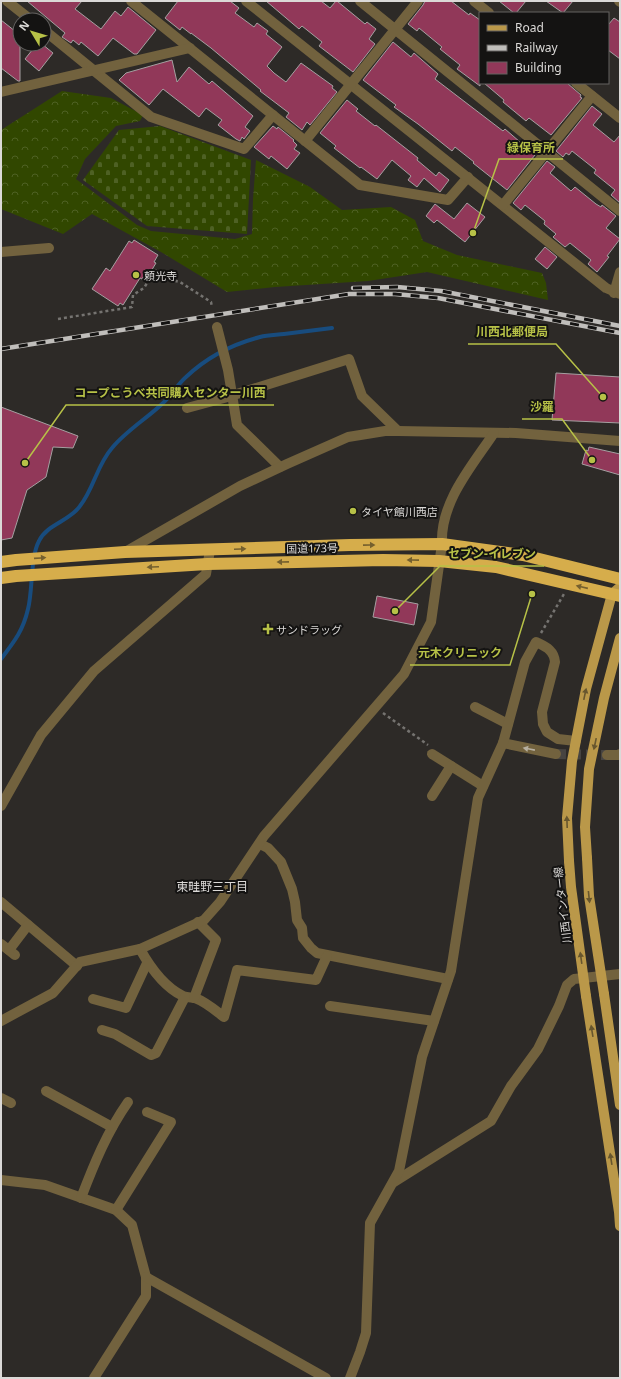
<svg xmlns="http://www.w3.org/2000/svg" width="621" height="1379" viewBox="0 0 621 1379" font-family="'Noto Sans','Noto Sans JP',sans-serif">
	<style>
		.forest { fill: url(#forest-crowns) }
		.cemetery { fill: url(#cemetery-stones) }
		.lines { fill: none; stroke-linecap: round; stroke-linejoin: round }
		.stream { stroke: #184c7e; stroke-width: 4 }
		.building { fill: #913859; stroke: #a5a0a1 }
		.minor-tunnel { stroke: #474441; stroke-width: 10; stroke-dasharray: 10 5; stroke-linecap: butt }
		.path { stroke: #757370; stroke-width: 2.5; stroke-dasharray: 3 3; stroke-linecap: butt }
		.minor { stroke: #72623e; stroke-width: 10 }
		.major { stroke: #ba9849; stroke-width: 10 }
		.highway { stroke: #d6ad4b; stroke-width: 12 }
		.rail-casing { stroke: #c0bebb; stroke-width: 4.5 }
		.rail { stroke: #141312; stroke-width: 3; stroke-dasharray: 9; stroke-linecap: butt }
		.major-bridge { stroke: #ba9849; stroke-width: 10 }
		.oneway { fill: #75602e }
		.oneway2 { fill: #67562e }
		.oneway3 { fill: #b6afa1 }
		.poi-dot { fill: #b7c147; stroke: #141312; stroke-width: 1.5 }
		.labels { text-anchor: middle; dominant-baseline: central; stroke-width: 4; stroke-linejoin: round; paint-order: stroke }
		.poi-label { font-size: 11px; fill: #dbd9d7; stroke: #141312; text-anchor: start }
		.street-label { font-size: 11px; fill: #dbd9d7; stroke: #141312 }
		.neighbourhood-label { font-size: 12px; fill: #dbd9d7; stroke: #141312 }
		.leader { fill: none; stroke: #b7c147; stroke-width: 1.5 }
		.callout-dot { fill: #b7c147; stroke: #141312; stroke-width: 1.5 }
		.callout-label { font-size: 12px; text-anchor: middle; font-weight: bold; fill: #b7c147; stroke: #141312; stroke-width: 4; stroke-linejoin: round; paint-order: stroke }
	</style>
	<defs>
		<pattern id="forest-crowns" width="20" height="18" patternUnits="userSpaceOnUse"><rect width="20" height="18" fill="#314700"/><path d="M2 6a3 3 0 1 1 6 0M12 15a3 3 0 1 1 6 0" fill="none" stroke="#4e6124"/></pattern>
		<pattern id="cemetery-stones" width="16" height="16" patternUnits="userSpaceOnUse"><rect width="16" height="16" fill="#314700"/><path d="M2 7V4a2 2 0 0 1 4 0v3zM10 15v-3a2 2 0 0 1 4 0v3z" fill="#4e6124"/></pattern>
	</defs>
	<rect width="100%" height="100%" fill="#2d2a27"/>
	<polygon class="forest" points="62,91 111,98 143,115 140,121 116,126 85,159 76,179 137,225 151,231 235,239 252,234 253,199 256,160 310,187 342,210 391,207 415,220 423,241 457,255 542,273 546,283 548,300 427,272 368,281 275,287 227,292 161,252 92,214 63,234 1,209 1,130"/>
	<polygon class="cemetery" points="160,126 251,160 247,234 147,226 83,180 119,130"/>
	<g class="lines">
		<path class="stream" d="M1,659C14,642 23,631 28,609C33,590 30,558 39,541C47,524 70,521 80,506C94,488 97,465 112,448C126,431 146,419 162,404C171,396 177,385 186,377C206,358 233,344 260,337C268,335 276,335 284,334C300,332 316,330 332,328"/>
	</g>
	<g class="building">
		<polygon points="27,1 82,1 75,9 101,29 115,11 121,16 128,7 156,30 137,54 134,54 113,38 98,56 81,42 79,45 73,40 71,43 62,37 65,33"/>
		<polygon points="178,1 230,1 239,8 235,13 254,27 257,23 268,31 266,34 282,47 267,66 274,73 286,82 301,63 333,86 332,88 337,92 310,125 307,122 302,130 286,117 289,113 260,91 261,90 211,48 191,33 191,34 182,27 180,30 165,18"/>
		<polygon points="266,1 321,1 330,8 336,1 337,1 365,24 367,22 376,29 369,39 375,44 353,72 319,46 322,42 302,26 299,29"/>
		<polygon points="425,1 451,1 469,15 470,13 480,20 480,86 457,69 460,65 440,49 442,47 419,28 417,31 408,24 423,5"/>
		<polygon points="499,1 526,1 516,13 514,13"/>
		<polygon points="546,1 573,1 563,13"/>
		<polygon points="614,18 620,22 620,59 608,50 608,25"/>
		<polygon points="1,20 20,35 20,81 18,81 1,68"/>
		<polygon points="393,42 411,57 414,53 438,74 435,79 503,131 505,129 535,155 507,190 473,163 474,162 455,147 452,151 418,124 394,107 396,105 363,80"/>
		<polygon points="37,44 42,44 53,53 39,71 25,59"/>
		<polygon points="172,60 177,82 189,67 209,84 212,81 253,116 245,127 250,131 244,139 242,137 240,141 236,139 218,125 222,120 206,108 199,117 163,89 149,105 119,80 126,73"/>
		<polygon points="484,83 567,83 581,95 580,97 582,98 551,135 529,118 526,121 503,102 504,100"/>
		<polygon points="347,100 358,109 356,111 375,126 376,125 418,158 417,160 436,176 439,172 449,180 440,192 424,178 417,187 408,180 411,176 392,160 377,179 361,167 360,168 334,148 336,146 320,133"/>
		<polygon points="592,106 602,114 593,125 614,142 620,135 620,203 611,195 615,190 594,173 596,170 572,151 569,155 566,153 563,157 556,151"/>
		<polygon points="273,126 277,129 278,127 294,140 293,141 297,145 294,149 300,153 287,169 271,156 269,159 254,147"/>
		<polygon points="547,161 555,167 550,173 571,191 575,187 596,204 601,207 602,205 616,216 606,228 620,239 607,256 609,257 597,272 588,264 591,260 570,243 565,247 553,237 556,234 544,224 545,221 525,205 521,210 513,203"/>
		<polygon points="467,203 485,217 465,242 437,220 434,223 426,216 435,204 454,219"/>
		<polygon points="134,240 158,255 154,262 156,263 150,273 147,271 142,279 140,278 123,305 120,303 118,306 92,289 106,268 110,271 129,241 132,243"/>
		<polygon points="545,247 557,257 547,269 535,259"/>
		<polygon points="556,373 620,377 620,423 552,420"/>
		<polygon points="1,407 78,436 73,448 53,447 46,477 27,490 12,538 1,540"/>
		<polygon points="589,447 620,454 620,475 582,464 586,450 588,451"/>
		<polygon points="377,596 418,604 414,625 373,617"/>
	</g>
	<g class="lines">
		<polyline class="minor-tunnel" points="556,754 607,755"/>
		<g class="path">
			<polyline points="58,319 132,307 133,295 144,288 155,270 168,279 180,282 211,302 212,307"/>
			<polyline points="541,633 564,594"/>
			<polyline points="383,713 428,745"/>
		</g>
		<g class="minor">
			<polyline points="7,1 31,20"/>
			<polyline points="131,1 360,185 448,200 468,177"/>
			<polyline points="246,1 606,288 620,294"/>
			<polyline points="360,1 620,211"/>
			<polyline points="474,1 489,13"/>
			<polyline points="619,1 620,2"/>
			<polyline points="44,30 151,117 244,149 273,115"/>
			<polyline points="576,83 620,118"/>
			<polyline points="1,92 190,48"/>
			<polyline points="305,141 418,1"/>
			<polyline points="503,205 592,96"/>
			<polyline points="1,252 49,248"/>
			<polyline points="614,293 620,272"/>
			<polyline points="217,327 228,370 237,425 280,467"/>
			<polyline points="187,408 224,398 349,359 362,396 398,431"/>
			<polyline points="125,552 240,486 287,464 348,437 385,431 398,431 516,433 620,441"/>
			<polyline points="475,707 508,724"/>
			<polyline points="503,743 556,754"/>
			<polyline points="432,754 483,786"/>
			<polyline points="607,755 618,755 620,754"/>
			<polyline points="432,796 451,766"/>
			<polyline points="1,806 41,735 94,671 206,574 210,550"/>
			<polyline points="260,844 268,848 281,862 292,889 295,902 297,920 302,928 303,938 311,948 317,953 448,979"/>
			<polyline points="1,902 77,966"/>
			<polyline points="1,944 15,955"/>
			<path d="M140,949C150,967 164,987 183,996C187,998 192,997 195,998C206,1002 215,1010 224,1017L237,970L316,980L327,956"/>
			<polyline points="9,950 28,925"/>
			<polyline points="194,998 216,940 198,922"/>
			<polyline points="93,999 126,1008 147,963"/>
			<polyline points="330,1006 434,1021"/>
			<path d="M1,1021L53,993L80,962L140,949L204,920L220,902L264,836L404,674L431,622L442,544C440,502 472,466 494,433"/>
			<polyline points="102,1030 115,1034 151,1055 156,1053 185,997"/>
			<polyline points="46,1091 112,1127"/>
			<polyline points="1,1098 11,1103"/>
			<polyline points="1,1180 45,1185 116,1210 132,1225 146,1277 146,1296 94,1378"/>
			<polyline points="394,1182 491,1121 511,1086 538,1049 559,1006 567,985 574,979 620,974"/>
			<path d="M81,1198C94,1164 107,1132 128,1102"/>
			<polyline points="116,1210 171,1122 147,1112"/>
			<polyline points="146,1277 326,1378"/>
			<path d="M350,1378L360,1352L366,1333L370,1223L399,1171L422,1057L451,971L478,798L503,743L525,662L536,642C546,647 554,650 555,662L542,712L543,724L547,732L558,739L576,741"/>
		</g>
		<g class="major">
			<polyline points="587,858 585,827 589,769 604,698 620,638"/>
			<polyline points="569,861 567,818 572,761 586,689 612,594 620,587"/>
			<polyline points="604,994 620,1105"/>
			<polyline points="586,996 619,1212 620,1226"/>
		</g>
		<g class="highway">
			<polyline points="1,562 16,560 125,552 350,545 442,544 523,555 620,579"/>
			<polyline points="1,578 16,576 207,564 383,560 439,561 496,567 620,596"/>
		</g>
		<g class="rail-casing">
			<g id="rail">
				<polyline points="353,288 397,287 441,291 620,326"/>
				<polyline points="1,349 349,294 395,294 438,298 620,333"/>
			</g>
		</g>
		<use href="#rail" class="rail"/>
		<g class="major-bridge">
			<polyline points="587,858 589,896 604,994"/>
			<polyline points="569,861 571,887 586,996"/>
		</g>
	</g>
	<defs><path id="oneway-solid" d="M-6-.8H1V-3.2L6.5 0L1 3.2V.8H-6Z"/></defs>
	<g class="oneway">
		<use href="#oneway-solid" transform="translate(369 545) rotate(-1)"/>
		<use href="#oneway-solid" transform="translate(240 549) rotate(-2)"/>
		<use href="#oneway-solid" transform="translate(40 558) rotate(-4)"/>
		<use href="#oneway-solid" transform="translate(413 560) rotate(-179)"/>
		<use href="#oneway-solid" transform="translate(283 562) rotate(179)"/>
		<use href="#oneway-solid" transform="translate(153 567) rotate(177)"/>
		<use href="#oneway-solid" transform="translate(582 587) rotate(-167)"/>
	</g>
	<g class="oneway2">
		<use href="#oneway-solid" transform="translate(585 694) rotate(-78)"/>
		<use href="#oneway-solid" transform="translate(595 744) rotate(102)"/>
		<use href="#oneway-solid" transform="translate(567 822) rotate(-92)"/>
		<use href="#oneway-solid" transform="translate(589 897) rotate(84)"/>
		<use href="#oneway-solid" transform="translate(581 958) rotate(-98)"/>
		<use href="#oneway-solid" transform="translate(592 1031) rotate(-99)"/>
		<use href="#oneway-solid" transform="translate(611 1159) rotate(-99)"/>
	</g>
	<use class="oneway3" href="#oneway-solid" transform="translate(529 749) rotate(-169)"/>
	<g class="poi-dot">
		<circle cx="136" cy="275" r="4"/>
		<circle cx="353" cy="511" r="4"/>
		<path d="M266 623h4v4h4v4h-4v4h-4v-4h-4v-4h4z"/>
	</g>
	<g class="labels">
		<g class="poi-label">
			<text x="144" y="275">頼光寺</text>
			<text x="361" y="511">タイヤ館川西店</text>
			<text x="276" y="629">サンドラッグ</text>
		</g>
		<g class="street-label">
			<text transform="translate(312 548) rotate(-1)">国道173号</text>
			<text transform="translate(562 905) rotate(-97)">川西インター線</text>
		</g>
		<g class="neighbourhood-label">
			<text x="212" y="886">東畦野三丁目</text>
		</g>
	</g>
	<path class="leader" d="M473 233L499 159H563M603 397L556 344H468M25 463L66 405H274M592 460L562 419H522M395 611L440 566H544M532 594L510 665H410"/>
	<g class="callout-dot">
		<circle cx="473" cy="233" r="4"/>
		<circle cx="603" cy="397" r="4"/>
		<circle cx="25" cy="463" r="4"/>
		<circle cx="592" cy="460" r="4"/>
		<circle cx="395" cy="611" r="4"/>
		<circle cx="532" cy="594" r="4"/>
	</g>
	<g class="callout-label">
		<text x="531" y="152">緑保育所</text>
		<text x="512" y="336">川西北郵便局</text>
		<text x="170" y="397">コープこうべ共同購入センター川西</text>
		<text x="542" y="411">沙羅</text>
		<text x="492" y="558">セブン-イレブン</text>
		<text x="460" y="657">元木クリニック</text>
	</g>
	<rect width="621" height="1379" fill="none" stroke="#dbd9d7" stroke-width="4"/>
	<rect x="479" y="12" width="130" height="72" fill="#141312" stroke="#646261"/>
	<rect x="487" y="25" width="20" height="6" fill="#ba9849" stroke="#646261"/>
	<text x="515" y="32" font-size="12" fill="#dbd9d7">Road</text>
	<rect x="487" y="45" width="20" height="6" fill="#c0bebb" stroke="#646261"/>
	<text x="515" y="52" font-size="12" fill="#dbd9d7">Railway</text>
	<rect x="487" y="62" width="20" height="12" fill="#913859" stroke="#646261"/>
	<text x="515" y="72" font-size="12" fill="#dbd9d7">Building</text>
	<g transform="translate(32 32) rotate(308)"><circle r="19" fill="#141312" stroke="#646261"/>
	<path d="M0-3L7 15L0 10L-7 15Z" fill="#b7c147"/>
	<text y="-6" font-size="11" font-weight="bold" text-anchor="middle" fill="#dbd9d7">N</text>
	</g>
</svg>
